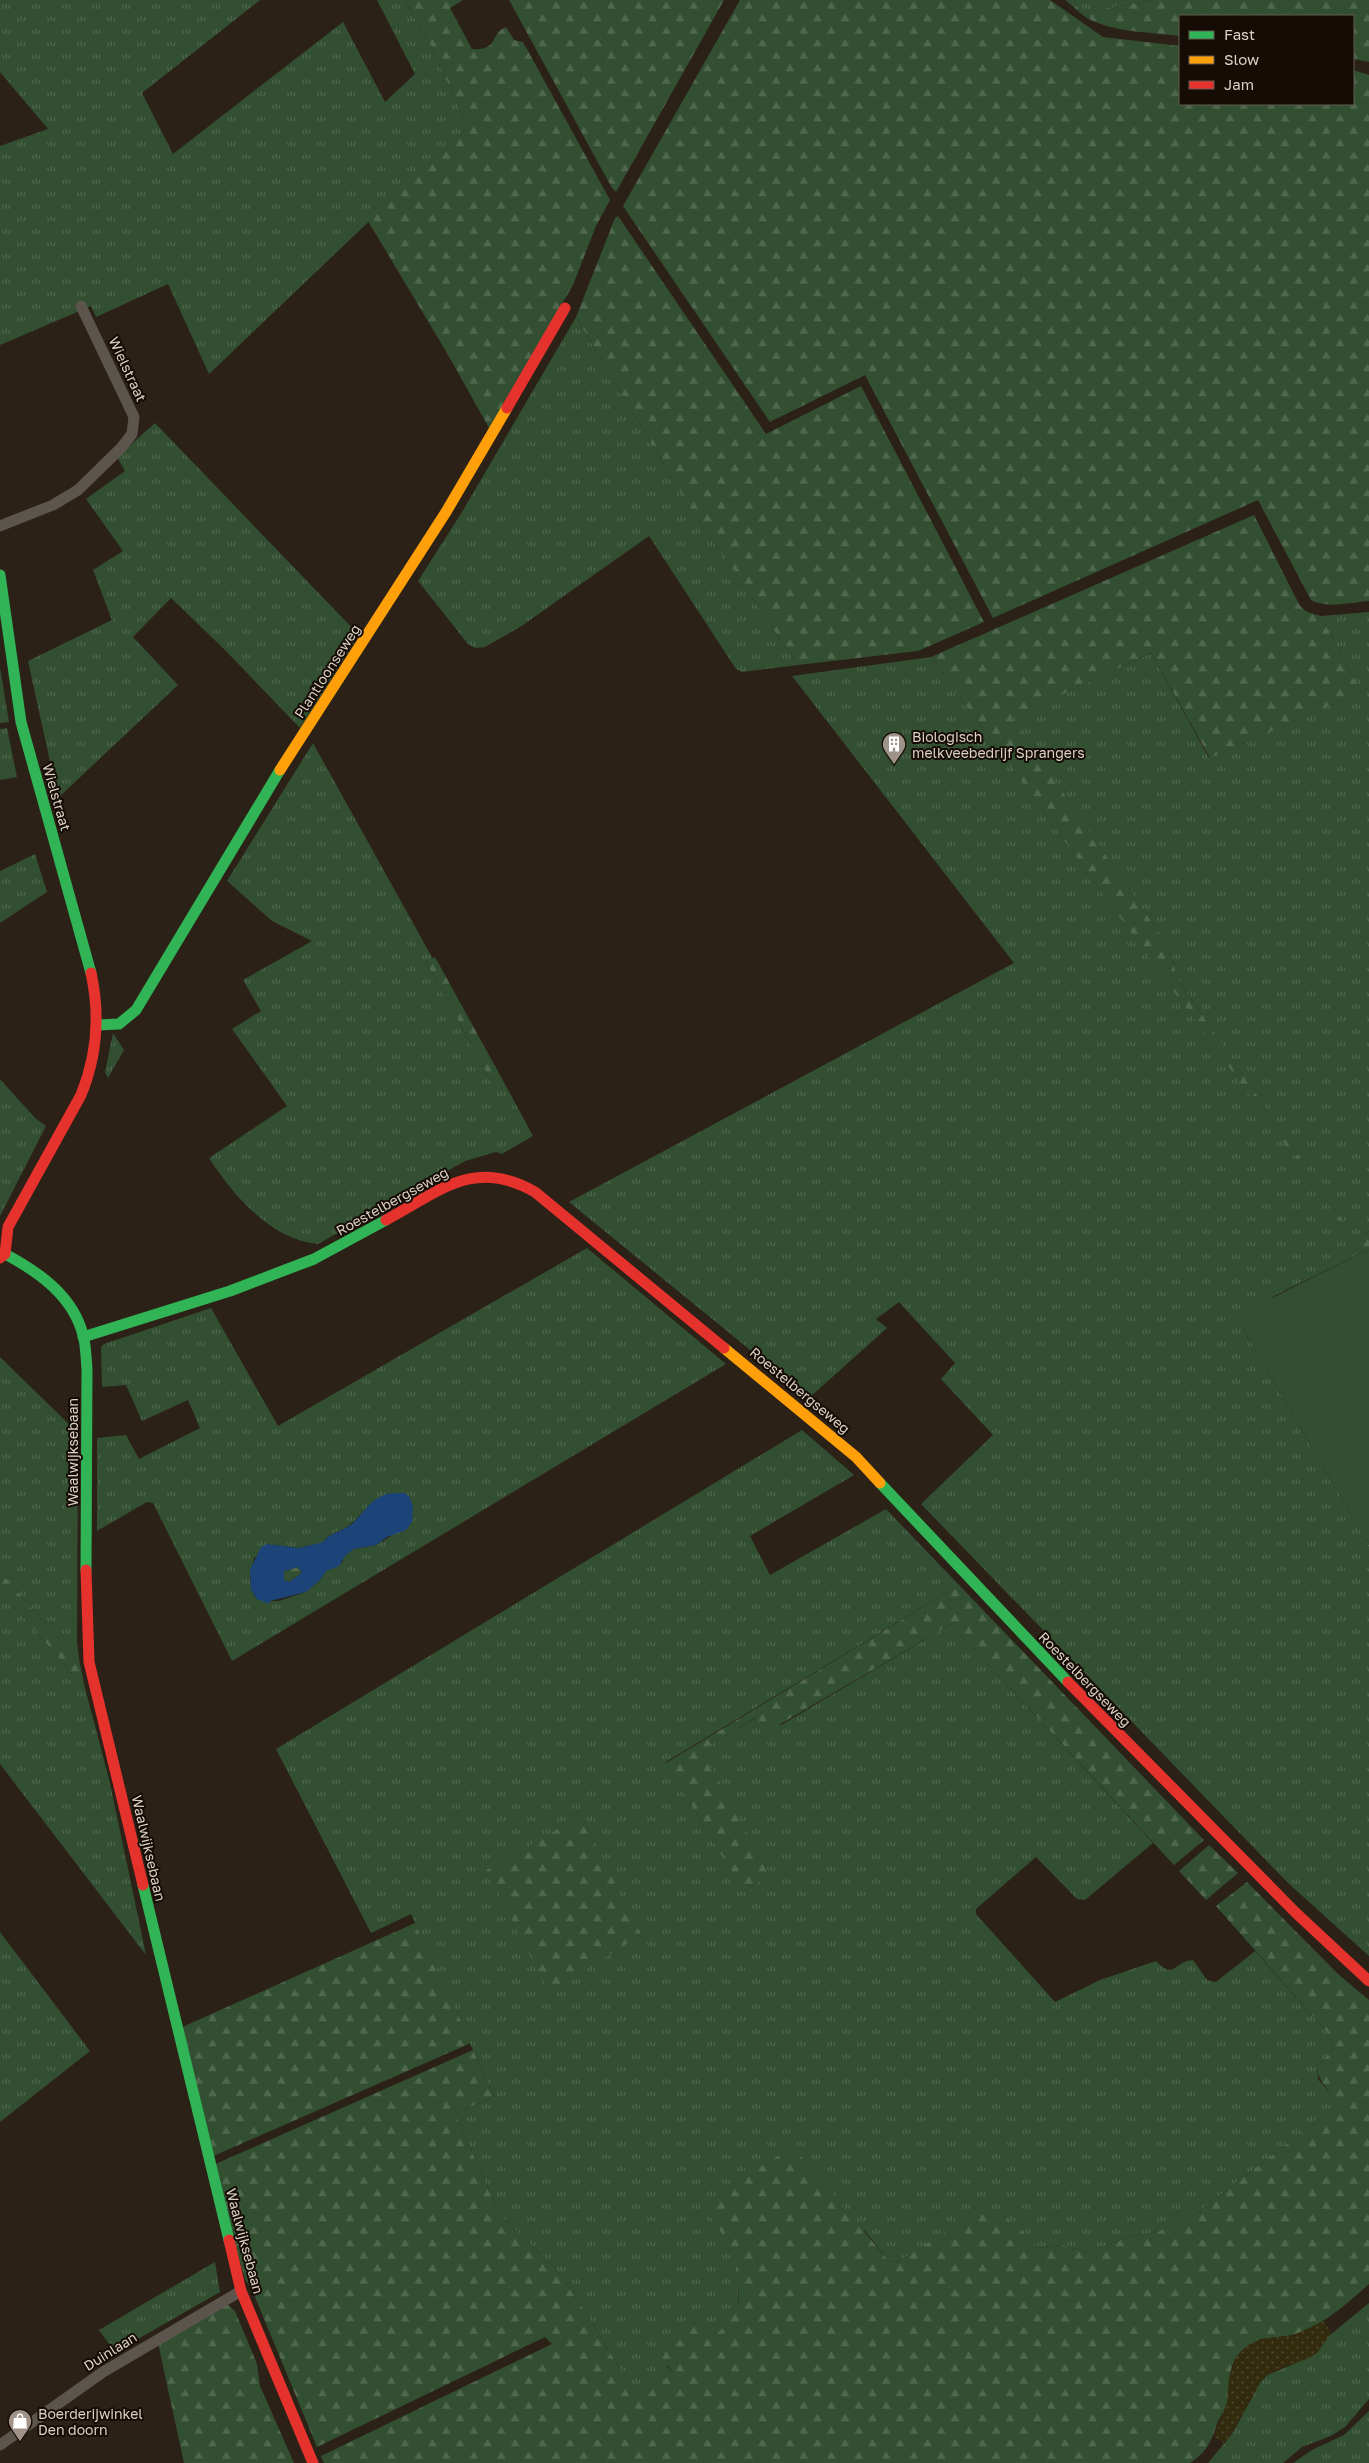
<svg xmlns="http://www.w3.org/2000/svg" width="1369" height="2463" viewBox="0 0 1369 2463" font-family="'Golos Text',sans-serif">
<defs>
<pattern id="grass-tufts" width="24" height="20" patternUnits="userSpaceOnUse" patternTransform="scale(1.25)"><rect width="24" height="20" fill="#324f31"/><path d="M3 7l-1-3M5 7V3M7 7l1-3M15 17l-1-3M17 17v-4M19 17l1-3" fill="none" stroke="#4f674d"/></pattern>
<pattern id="forest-firs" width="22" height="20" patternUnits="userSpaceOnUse" patternTransform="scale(1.25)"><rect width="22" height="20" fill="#324f31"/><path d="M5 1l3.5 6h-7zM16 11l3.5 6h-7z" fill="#4f674d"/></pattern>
<pattern id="sand-dots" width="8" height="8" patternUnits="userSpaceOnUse" patternTransform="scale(1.25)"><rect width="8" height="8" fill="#332b0d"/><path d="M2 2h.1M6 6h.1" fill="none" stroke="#50492f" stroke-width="1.8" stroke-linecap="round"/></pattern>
</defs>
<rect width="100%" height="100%" fill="#2b2117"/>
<g fill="url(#grass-tufts)" fill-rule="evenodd">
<polygon points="0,0 260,0 142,93 173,154 343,22 385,102 415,74 377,0 405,0 430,44 468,127 209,374 168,284 96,317 91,306 0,345 0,146 48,129 0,72"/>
<polygon points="1074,0 1152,0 1080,13"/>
<polygon points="576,317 685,500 798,665 742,672 736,669 649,536 520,627 485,647 475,648 468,644 418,581 462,512"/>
<polygon points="155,423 359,635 300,728 224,649 171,598 133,637 178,685 58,798 28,661 112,620 93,570 123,551 86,499 125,471 117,457"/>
<polygon points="1369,612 1369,1231 1354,1239 1363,1252 1276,1295 1238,1320 1369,1545 1369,1956 1288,1883 921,1504 993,1435 941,1379 955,1363 899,1302 876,1319 887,1328 809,1398 569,1202 1014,963 792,676 931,657 1350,1233 1177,978 1170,949 1011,718 1151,653 1209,758 1361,692 1321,616"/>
<polygon points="0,667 9,722 0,723"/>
<polygon points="7,728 17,777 0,780 0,729"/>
<path d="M313,743L433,959L426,962L491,1081L500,1075L533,1136L502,1154L496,1152L465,1161L318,1244C271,1240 233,1195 209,1158L287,1106L232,1029L261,1011L243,980L312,941L272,921L227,881Z"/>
<polygon points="35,854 47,892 0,923 0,871"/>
<polygon points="113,1033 124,1050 108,1078 105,1072"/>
<polygon points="0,1079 36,1119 46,1126 0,1216"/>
<path d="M587,1248L726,1364L232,1661L153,1503L147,1502L97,1531V1438L126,1435L139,1459L200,1428L188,1400L142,1421L126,1385L102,1387L101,1347L104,1344L211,1308L278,1426ZM404,1493L391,1536L376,1545L354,1549L345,1555L342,1563L326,1571L320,1580L306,1592L279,1601H270L254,1596L250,1580L254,1558L275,1545L299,1548L323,1542C331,1531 343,1532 352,1523C372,1504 373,1494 404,1493Z"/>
<polygon points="0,1357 78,1433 77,1643 80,1664 0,1571"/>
<path d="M802,1430L854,1475L750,1536L770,1575L886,1509L959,1585L666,1762L743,1891L770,1875L701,1750L757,1717L781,1725L951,1624L1153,1843L1085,1900L1077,1899L1036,1857L976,1909V1914L1055,2002L1100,1980L1156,1961C1174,1981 1176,1960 1193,1960L1207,1980L1216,1982L1255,1951L1331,2037L1334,2048L1317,2066L1318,2079L1332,2096L1334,2102L1332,2108L1323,2116L1194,2215L1157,2232L1129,2237L1088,2252L1063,2245L1037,2248L1003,2215L896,2262L889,2261L865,2231L739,2258C732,2292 752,2309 716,2334L704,2324L667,2366L673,2373L671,2376L638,2398L583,2308L555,2268L500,2215L455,2114L494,2096L411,1914L371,1933L276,1749ZM581,1816L640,1935L549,1991Z"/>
<polygon points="0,1590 85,1688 110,1783 146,1955 0,1764"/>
<polygon points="0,1932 90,2051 0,2122"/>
<polygon points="215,2262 220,2292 115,2352 99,2330"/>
<polygon points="1369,2303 1369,2399 1345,2427 1331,2436 1302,2447 1283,2463 1208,2463 1232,2434 1260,2383 1267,2375 1296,2363"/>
<polygon points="1369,2411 1369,2463 1293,2463 1312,2450 1344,2435"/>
</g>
<g fill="url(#forest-firs)">
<path d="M405,0H463L450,8L472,49C499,51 490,33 506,27L514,40L523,42L610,200L596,226L573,285L489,428L447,353L368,221L468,127L430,44Z"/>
<polygon points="509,0 724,0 616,192 612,188"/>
<path d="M740,0H1050L1103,37L1180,46V104H1353V70L1369,75V601C1353,602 1326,609 1311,600L1258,500L993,618L865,375L770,422L623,206Z"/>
<path d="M1065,0H1074L1080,13L1152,0H1369V62L1353,59V16H1180V36C1151,32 1116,33 1089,19C1080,14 1073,6 1065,0Z"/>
<polygon points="618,216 766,434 861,386 984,622 918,651 798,665 685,500 576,317 615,218"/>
<polygon points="1254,515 1300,606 1307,612 1321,616 1361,692 1210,758 1151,653 1012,718 1170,949 1177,978 1354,1238 1369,1231 1369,1249 1363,1252 931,657"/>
<polygon points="435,957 500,1075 491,1081 426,962"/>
<polygon points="298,1567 302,1573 289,1582 284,1580 284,1571"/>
<polygon points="0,1571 80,1664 85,1688 0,1590"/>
<polygon points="959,1585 1204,1840 1174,1865 951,1624 772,1729 764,1729 756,1717 702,1750 770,1875 743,1891 666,1763"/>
<polygon points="581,1816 641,1935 549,1992 486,1870"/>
<polygon points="1209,1845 1238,1873 1206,1900 1179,1871"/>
<path d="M1247,1882L1338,1974L1369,2000V2284C1349,2302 1329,2320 1304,2331C1280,2342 1258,2331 1238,2355C1226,2370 1232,2387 1227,2403C1225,2410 1220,2417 1217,2424C1211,2442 1207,2452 1190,2463H324L321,2456L552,2344L545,2337L317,2447L253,2292L245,2279L211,2166L473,2050L494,2096L455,2114L500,2215L555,2268L583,2308L638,2398L673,2373L659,2352L661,2349L698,2323L704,2324L716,2334C721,2330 724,2327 727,2322C753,2292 727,2284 739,2258L706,2211L751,2172L793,2147L889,2261L897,2262L989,2205L1018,2227L1037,2248L1063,2245L1088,2252L1129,2237L1157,2232L1194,2215L1323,2116C1347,2094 1317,2090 1317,2066L1334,2048L1331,2037L1216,1906Z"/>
<polygon points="415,1923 471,2043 209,2158 178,2029"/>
<polygon points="227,2304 235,2311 257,2364 260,2386 294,2463 184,2463 158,2343"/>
</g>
<polygon fill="url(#sand-dots)" points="1324,2321 1331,2333 1317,2353 1309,2358 1275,2370 1267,2375 1260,2383 1225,2444 1214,2436 1227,2403 1229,2377 1237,2356 1247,2346 1260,2339 1294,2335"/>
<polygon fill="#324f31" points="1369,1249 1369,1545 1238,1320 1258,1305"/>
<path fill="#1d4479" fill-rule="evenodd" d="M393,1493H404L409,1496L413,1506L412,1522L406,1530L387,1537L376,1545L354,1549L345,1556L339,1566L326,1571L320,1580L306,1592L270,1601L269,1604L257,1599L251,1590L250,1570L261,1547L267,1544L299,1548L323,1542C332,1531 343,1532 353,1523C366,1510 373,1495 393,1493ZM298,1567L302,1573L289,1582L284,1580V1571Z"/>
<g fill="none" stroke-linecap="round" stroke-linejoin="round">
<g stroke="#5c554d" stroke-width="11">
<polyline points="0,526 53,505 78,490 121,448 132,434 134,417 81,306"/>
<polyline points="0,2445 103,2372 241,2291"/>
</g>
<g stroke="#30b455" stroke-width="11">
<polyline points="0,575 21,722 91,973"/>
<polyline points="97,1025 119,1024 136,1010 280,770"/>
<path d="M5,1254C39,1272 73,1296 83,1335C86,1345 86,1358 87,1369L86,1570"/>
<polyline points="83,1337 230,1291 314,1259 386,1220"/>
<polyline points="880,1483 1068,1682"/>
<polyline points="143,1885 229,2240"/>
</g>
<g stroke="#ff9f0a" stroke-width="11">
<polyline points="280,770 446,512 507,408"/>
<polyline points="724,1348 856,1457 880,1483"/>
</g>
<g stroke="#e5322d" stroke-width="11">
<polyline points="507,408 565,308"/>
<path d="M386,1220C440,1191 474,1157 535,1192L724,1348"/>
<path d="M0,1258L5,1254L8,1227L81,1095C97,1056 100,1014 91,973"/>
<polyline points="86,1570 89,1662 143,1885"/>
<polyline points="1068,1682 1296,1913 1369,1981"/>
<polyline points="229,2240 241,2291 313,2463"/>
</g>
</g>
<defs>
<g id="building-pin" transform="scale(1.25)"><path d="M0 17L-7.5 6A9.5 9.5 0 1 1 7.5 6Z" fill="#9f9389" stroke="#140c05"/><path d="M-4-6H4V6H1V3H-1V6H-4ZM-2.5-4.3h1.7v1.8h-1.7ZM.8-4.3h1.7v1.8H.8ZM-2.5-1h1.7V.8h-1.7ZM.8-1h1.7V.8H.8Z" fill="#fff"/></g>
<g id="shop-pin" transform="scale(1.25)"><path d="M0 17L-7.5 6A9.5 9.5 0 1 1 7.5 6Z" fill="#9f9389" stroke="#140c05"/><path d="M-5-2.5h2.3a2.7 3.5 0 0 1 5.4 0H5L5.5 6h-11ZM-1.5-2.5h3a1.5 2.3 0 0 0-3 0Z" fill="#fff"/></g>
</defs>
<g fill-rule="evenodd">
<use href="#building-pin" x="894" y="744"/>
<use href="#shop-pin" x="20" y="2421"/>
</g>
<g text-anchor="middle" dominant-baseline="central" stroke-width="4" stroke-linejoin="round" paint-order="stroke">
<g font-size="14" fill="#ddd1c6" stroke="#140c05">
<text transform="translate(128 369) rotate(65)">Wielstraat</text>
<text transform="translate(327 671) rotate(-57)">Plantloonseweg</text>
<text transform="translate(57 797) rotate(74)">Wielstraat</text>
<text transform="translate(392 1201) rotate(-29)">Roestelbergseweg</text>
<text transform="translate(800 1390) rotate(40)">Roestelbergseweg</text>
<text transform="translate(72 1452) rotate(-90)">Waalwijksebaan</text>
<text transform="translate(1085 1679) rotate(46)">Roestelbergseweg</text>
<text transform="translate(149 1848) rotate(77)">Waalwijksebaan</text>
<text transform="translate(245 2241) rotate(75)">Waalwijksebaan</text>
<text transform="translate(110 2351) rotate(-32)">Duinlaan</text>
</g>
<g font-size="14" fill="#ddd1c6" stroke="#140c05" text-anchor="start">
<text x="912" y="736">Biologisch<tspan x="912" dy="16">melkveebedrijf Sprangers</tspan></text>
<text x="38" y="2413">Boerderijwinkel<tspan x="38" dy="16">Den doorn</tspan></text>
</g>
</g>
<rect x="1179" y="15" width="175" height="90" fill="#140c05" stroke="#645b52"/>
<rect x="1189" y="31" width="25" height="8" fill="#30b455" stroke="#645b52"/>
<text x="1224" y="40" font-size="15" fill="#ddd1c6">Fast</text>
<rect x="1189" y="56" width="25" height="8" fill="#ff9f0a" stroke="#645b52"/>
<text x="1224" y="65" font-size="15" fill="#ddd1c6">Slow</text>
<rect x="1189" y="81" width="25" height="8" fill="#e5322d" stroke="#645b52"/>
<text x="1224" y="90" font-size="15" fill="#ddd1c6">Jam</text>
</svg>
